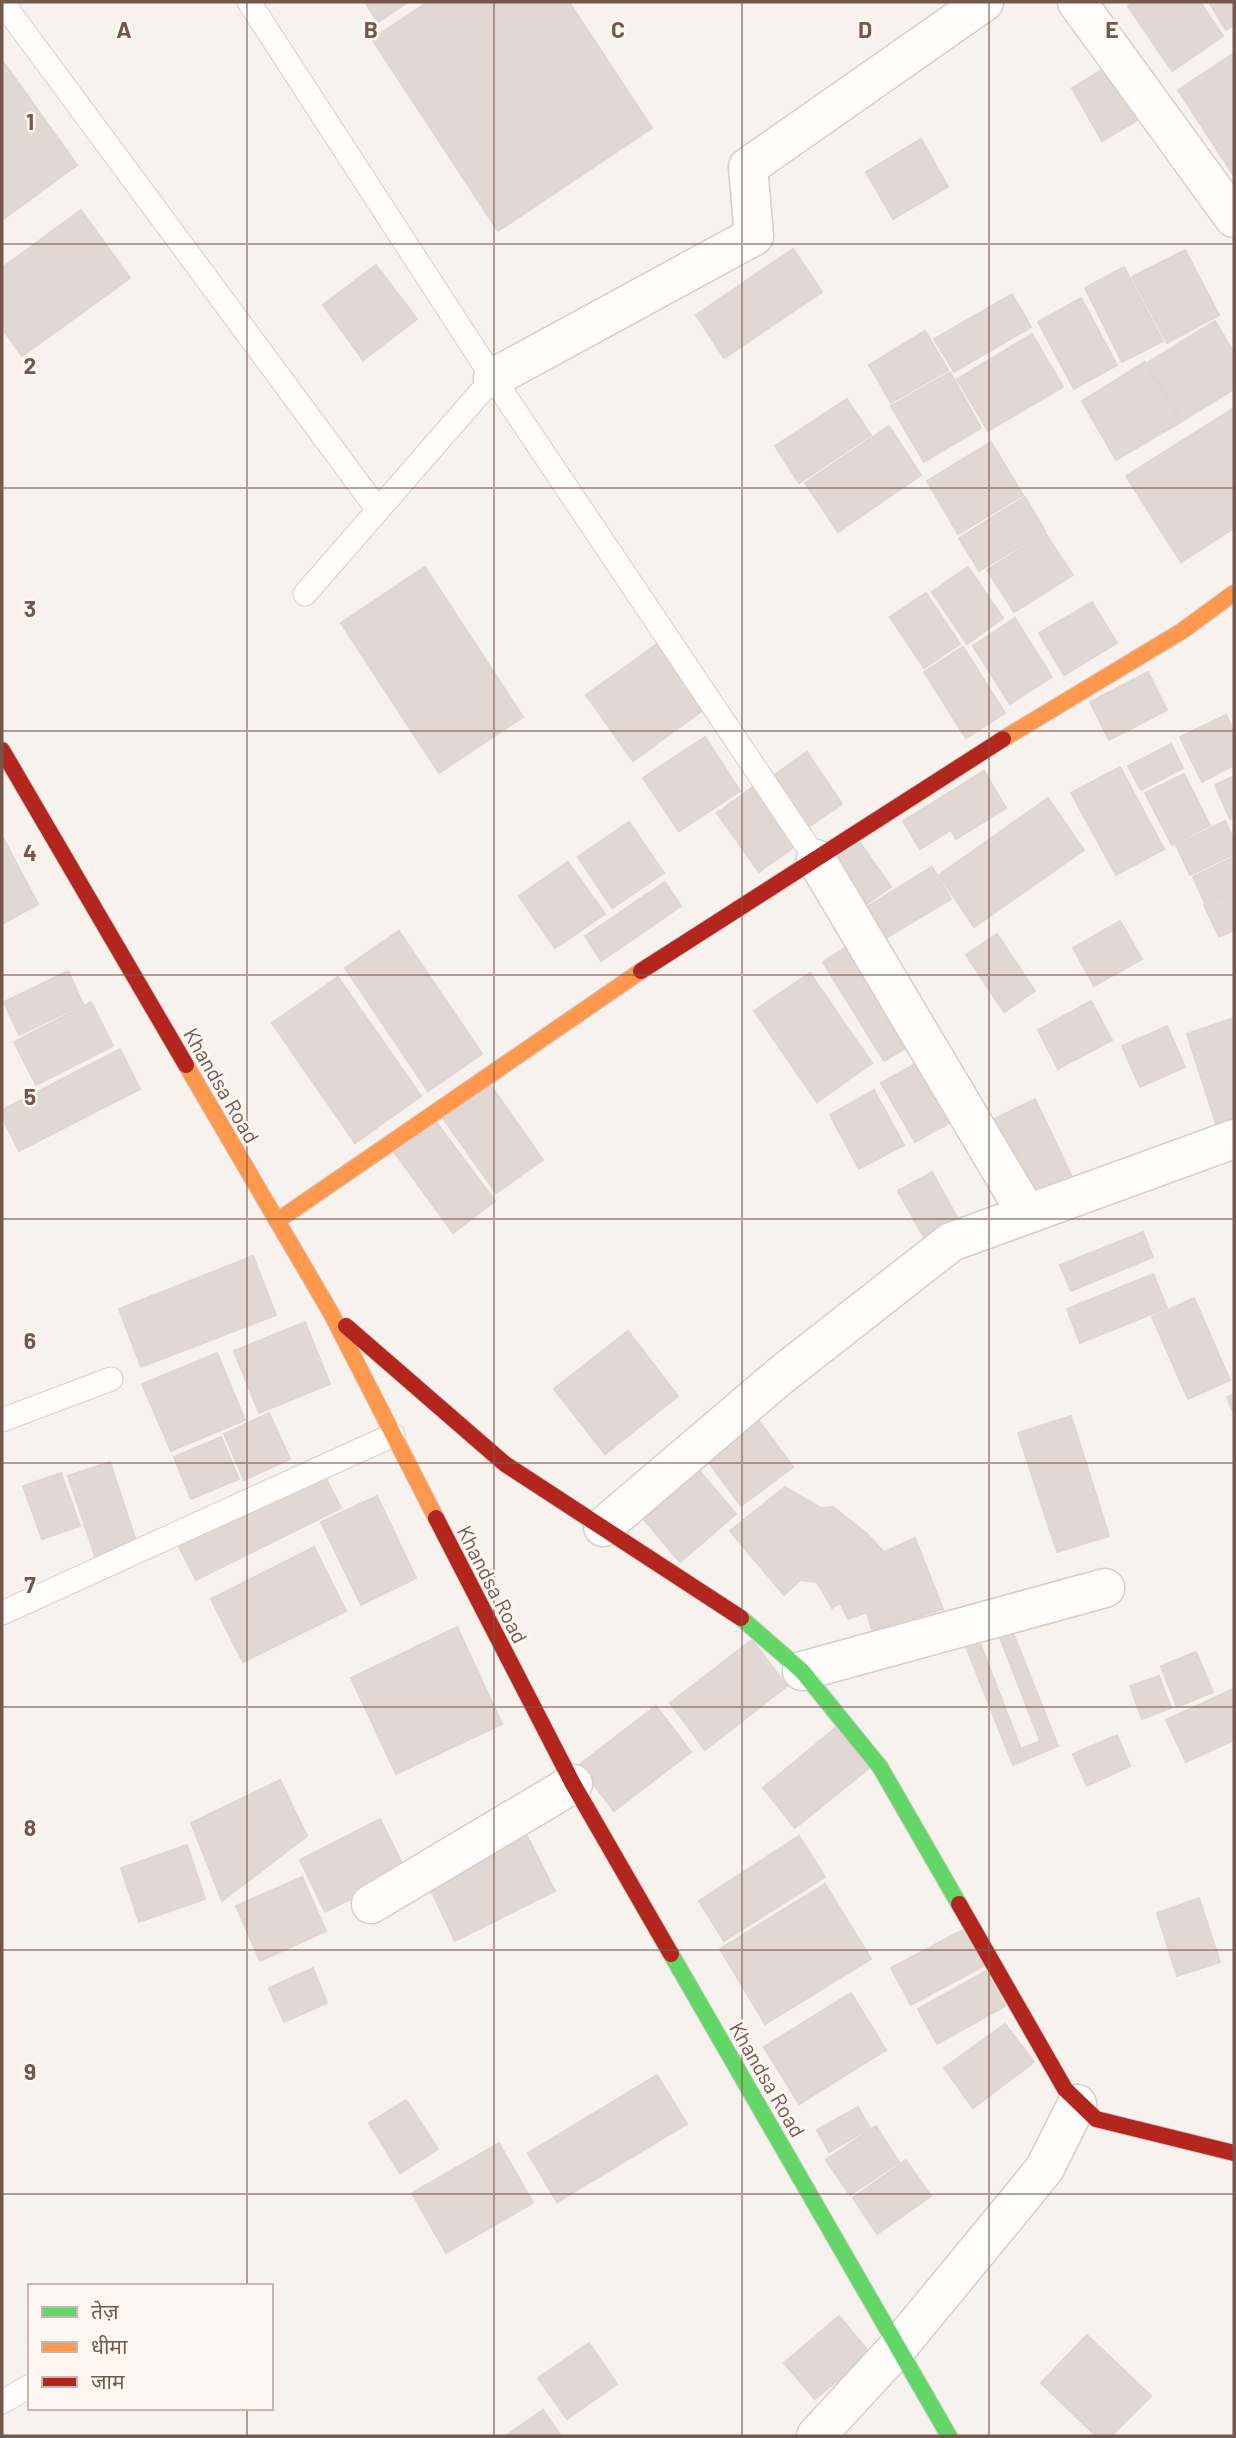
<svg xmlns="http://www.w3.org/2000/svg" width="1236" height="2438" viewBox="0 0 1236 2438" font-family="Barlow,'Noto Sans Devanagari',sans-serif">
<rect width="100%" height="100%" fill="#f7f2ee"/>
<g fill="#e1d8d3" stroke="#e0d5d1" stroke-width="2" fill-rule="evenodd">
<polygon points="365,2 408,2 378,22"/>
<polygon points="428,2 569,2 652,128 498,231 372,39"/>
<polygon points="1134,2 1200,2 1223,36 1172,71 1128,6"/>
<polygon points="1209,2 1234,2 1234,25 1226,30"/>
<polygon points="1234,53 1234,176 1178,90"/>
<polygon points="2,60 77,165 2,220"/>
<polygon points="1115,62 1146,115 1102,141 1072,88"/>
<polygon points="921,139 948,187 893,219 866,172"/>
<polygon points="81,210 130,278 22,356 2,328 2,268"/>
<polygon points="793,249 822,292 724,358 696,315"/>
<polygon points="1185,250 1219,315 1167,343 1132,277"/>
<polygon points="376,265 417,319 363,360 323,305"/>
<polygon points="1124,267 1163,341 1122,362 1085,288"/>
<polygon points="1012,294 1031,327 954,372 934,339"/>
<polygon points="1081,298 1117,365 1074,389 1038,322"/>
<polygon points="1215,321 1234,353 1234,389 1182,421 1147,363"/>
<polygon points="925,331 948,370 891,403 869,365"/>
<polygon points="1032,334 1063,387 988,431 957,379"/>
<polygon points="1145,362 1181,422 1116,460 1082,401"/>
<polygon points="950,372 981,428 924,462 891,406"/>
<polygon points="847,399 871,435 799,483 775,446"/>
<polygon points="1234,408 1234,528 1181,562 1126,476"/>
<polygon points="889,426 921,475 838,532 805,483"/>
<polygon points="991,442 1023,495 958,534 927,481"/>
<polygon points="1025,497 1045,531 979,571 959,538"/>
<polygon points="1045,533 1073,575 1014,612 987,570"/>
<polygon points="425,567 523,717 439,773 341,623"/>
<polygon points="968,567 1003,618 967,644 932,592"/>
<polygon points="926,593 960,644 924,668 890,617"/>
<polygon points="1092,602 1117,643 1064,675 1039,633"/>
<polygon points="1015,618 1052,677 1010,704 973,646"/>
<polygon points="660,642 707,707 633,761 586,695"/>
<polygon points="963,647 1005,713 966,738 924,672"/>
<polygon points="1148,672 1167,710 1109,740 1090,702"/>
<polygon points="1226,715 1234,732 1234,765 1202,782 1180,737"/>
<polygon points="705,737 740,791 679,831 643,778"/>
<polygon points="1171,744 1183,768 1141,790 1128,766"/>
<polygon points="807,752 842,804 808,827 773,776"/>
<polygon points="1120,767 1164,849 1116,875 1071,793"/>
<polygon points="984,771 1006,808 956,839 951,830 920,849 903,821"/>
<polygon points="1184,774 1210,825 1172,845 1145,793"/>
<polygon points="1234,776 1234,817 1230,819 1215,785"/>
<polygon points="753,787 795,846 759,872 717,813"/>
<polygon points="1048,798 1084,850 974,927 939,875"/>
<polygon points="1225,821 1234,840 1234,854 1190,875 1176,845"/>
<polygon points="629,822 664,873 612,908 578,857"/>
<polygon points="2,836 38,904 2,924"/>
<polygon points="856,837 891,887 859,909 825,858"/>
<polygon points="1234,857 1234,889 1205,903 1193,877"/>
<polygon points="568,862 605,914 555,948 519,896"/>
<polygon points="932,867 951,899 876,944 857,913"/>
<polygon points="665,882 681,906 601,961 585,936"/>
<polygon points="1234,891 1234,930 1219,937 1204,905"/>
<polygon points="1120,921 1142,959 1094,986 1073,948"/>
<polygon points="399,931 482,1054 428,1091 345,968"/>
<polygon points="997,934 1035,991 1004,1012 966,955"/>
<polygon points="854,942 917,1041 884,1061 823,962"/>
<polygon points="68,971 83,1004 19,1035 4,1002"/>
<polygon points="810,973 872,1063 817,1102 754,1011"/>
<polygon points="338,977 421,1096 355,1143 272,1023"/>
<polygon points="1091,1001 1112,1040 1058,1069 1038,1030"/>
<polygon points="91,1002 113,1046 36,1085 14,1042"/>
<polygon points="1234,1018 1234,1118 1216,1124 1187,1034"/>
<polygon points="1167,1026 1185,1067 1140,1087 1122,1046"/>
<polygon points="120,1049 140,1089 19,1151 2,1117 2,1110"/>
<polygon points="924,1059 958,1118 915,1142 881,1083"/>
<polygon points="487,1080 543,1160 496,1193 440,1114"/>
<polygon points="874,1090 904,1145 859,1169 830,1115"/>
<polygon points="1035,1099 1073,1179 1022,1204 984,1124"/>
<polygon points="434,1119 495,1201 453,1233 392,1149"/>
<polygon points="932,1172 962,1226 928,1245 898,1191"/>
<polygon points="1143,1232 1153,1257 1071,1291 1060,1265"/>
<polygon points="253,1256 276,1315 141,1367 119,1309"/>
<polygon points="1153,1274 1167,1308 1080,1343 1067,1309"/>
<polygon points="1194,1298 1230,1380 1188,1399 1152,1317"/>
<polygon points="305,1322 330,1384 259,1413 234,1351"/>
<polygon points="628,1331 678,1396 605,1454 554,1389"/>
<polygon points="217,1353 245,1420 171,1451 142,1384"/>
<polygon points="1234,1394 1234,1414 1227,1397"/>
<polygon points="269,1413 290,1459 244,1480 224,1434"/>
<polygon points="1071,1416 1109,1536 1057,1552 1018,1433"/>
<polygon points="757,1418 793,1467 741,1506 705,1457"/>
<polygon points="221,1437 239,1479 191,1499 174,1457"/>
<polygon points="691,1461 736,1514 680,1562 635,1509"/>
<polygon points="110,1462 136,1541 95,1556 68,1476"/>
<polygon points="61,1473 80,1526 42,1539 23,1486"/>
<polygon points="324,1475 341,1508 196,1580 179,1547"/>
<polygon points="785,1487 821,1508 833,1507 866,1533 884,1552 915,1538 943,1609 872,1630 867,1612 848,1619 840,1603 832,1608 817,1582 800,1580 784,1595 730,1531"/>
<polygon points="377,1496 416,1578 361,1605 321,1522"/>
<polygon points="314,1547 346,1611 243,1662 211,1599"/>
<path d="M1006,1615L1058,1746L1013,1765L961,1634ZM997,1630L1040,1741L1021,1749L978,1638Z"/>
<polygon points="457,1627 502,1724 396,1774 351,1678"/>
<polygon points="752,1640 787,1686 705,1750 670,1703"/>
<polygon points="1196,1652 1213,1692 1177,1707 1161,1666"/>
<polygon points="1159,1676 1171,1708 1142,1719 1130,1686"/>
<polygon points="1233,1689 1234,1740 1186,1762 1166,1720"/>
<polygon points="656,1706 691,1752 614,1811 579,1765"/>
<polygon points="839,1725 873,1765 795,1828 763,1788"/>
<polygon points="1117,1735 1130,1766 1087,1786 1073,1754"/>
<polygon points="280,1780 307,1836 222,1901 191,1823"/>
<polygon points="380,1819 406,1871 325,1912 300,1860"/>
<polygon points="526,1834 555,1891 455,1941 428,1884"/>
<polygon points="799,1836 825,1877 724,1941 699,1901"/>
<polygon points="187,1845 205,1899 139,1922 121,1868"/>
<polygon points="302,1877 326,1931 260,1961 236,1906"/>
<polygon points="825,1884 871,1959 765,2024 720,1949"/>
<polygon points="1199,1898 1220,1962 1177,1976 1157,1913"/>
<polygon points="970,1926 989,1963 911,2005 891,1968"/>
<polygon points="313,1968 327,2003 284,2022 269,1988"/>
<polygon points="986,1971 1005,2006 937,2044 918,2009"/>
<polygon points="851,1993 886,2050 799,2104 764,2047"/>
<polygon points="1005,2024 1034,2062 973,2108 944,2068"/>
<polygon points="657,2075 687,2124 557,2202 528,2153"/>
<polygon points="406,2100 438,2149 400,2173 369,2123"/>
<polygon points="858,2107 870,2128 829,2152 817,2130"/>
<polygon points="876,2126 899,2162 850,2195 826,2160"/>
<polygon points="499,2143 533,2203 446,2253 412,2193"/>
<polygon points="906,2160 931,2196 877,2234 853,2198"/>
<polygon points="839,2316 870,2353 815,2399 784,2363"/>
<polygon points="1087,2335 1151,2396 1111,2436 1096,2436 1041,2383"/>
<polygon points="589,2343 617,2384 567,2419 538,2378"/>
<polygon points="543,2410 561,2436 506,2436"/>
</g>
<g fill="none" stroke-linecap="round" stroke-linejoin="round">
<g stroke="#d6ceca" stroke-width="25">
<g id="lane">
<polyline points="2,2 378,510"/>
<polyline points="249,2 493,378 816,859"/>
<polyline points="305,594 493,378"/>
<polyline points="2,1420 111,1379"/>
<polyline points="2,1613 393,1435"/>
<polyline points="2,2402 30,2386"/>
</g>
</g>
<g stroke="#d6ceca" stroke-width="41">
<g id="street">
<polyline points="1077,2 1234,218"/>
<polyline points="493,378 754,236 748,167 984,2"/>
<polyline points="816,859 1027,1214"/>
<polyline points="603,1527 780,1376 951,1242 1234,1139"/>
<polyline points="802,1671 1105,1588"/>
<polyline points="371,1904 573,1784"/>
<polyline points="816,2436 899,2346 1020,2199 1045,2168 1077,2104"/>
</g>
</g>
<g stroke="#d7ceca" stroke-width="18">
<g id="fast">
<polyline points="741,1618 802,1671 880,1767 959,1904"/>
<polyline points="671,1954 949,2436"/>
</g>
</g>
<g stroke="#d7ceca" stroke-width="18">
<g id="slow">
<polyline points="1003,739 1182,631 1234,593"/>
<polyline points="186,1065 331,1313 436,1518"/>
<polyline points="277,1221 641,971"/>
</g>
</g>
<g stroke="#d7ceca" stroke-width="18">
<g id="jam">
<polyline points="2,750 186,1065"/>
<polyline points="641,971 1003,739"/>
<polyline points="346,1326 505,1464 741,1618"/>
<polyline points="436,1518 573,1784 671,1954"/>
<polyline points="959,1904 1065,2089 1096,2119 1234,2153"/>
</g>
</g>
<use href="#lane" stroke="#fefdfc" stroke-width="23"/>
<use href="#street" stroke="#fefdfc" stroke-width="38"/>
<use href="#fast" stroke="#63d668" stroke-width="16"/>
<use href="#slow" stroke="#ff974d" stroke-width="16"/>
<use href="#jam" stroke="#b3261e" stroke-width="16"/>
</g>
<path fill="none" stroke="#74574f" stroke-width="2" stroke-opacity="0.55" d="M247,2V2286M494,2V2436M742,2V2436M989,2V2436M2,244H1234M2,488H1234M2,731H1234M2,975H1234M2,1219H1234M2,1463H1234M2,1707H1234M2,1950H1234M2,2194H1234M247,2408V2436"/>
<g text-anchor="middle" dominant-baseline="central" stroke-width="5" stroke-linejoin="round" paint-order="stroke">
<g font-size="21" fill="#74574f" stroke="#fef7f1">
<text transform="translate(222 1085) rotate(60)">Khandsa Road</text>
<text transform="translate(493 1584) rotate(63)">Khandsa Road</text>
<text transform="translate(768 2079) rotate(60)">Khandsa Road</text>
</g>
</g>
<g font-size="23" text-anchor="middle" font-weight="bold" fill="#74574f" stroke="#fef7f1" stroke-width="5" stroke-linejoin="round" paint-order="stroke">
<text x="124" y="38">A</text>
<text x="371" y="38">B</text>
<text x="618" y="38">C</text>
<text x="865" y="38">D</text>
<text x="1112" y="38">E</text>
<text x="30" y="130">1</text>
<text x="30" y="374">2</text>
<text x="30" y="617">3</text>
<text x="30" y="861">4</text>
<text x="30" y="1105">5</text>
<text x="30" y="1349">6</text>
<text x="30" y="1593">7</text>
<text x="30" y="1836">8</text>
<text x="30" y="2080">9</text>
</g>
<rect width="1236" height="2438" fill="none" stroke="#74574f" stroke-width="7"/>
<rect x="28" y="2284" width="245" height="126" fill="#fef7f1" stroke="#c7b7b0" stroke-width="2"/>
<rect x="42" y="2307" width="35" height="10" fill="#63d668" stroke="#c7b7b0" stroke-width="2"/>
<text x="91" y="2319" font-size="21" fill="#74574f">तेज़</text>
<rect x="42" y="2342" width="35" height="10" fill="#ff974d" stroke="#c7b7b0" stroke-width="2"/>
<text x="91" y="2354" font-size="21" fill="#74574f">धीमा</text>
<rect x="42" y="2377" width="35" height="10" fill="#b3261e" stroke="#c7b7b0" stroke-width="2"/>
<text x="91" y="2389" font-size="21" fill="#74574f">जाम</text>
</svg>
